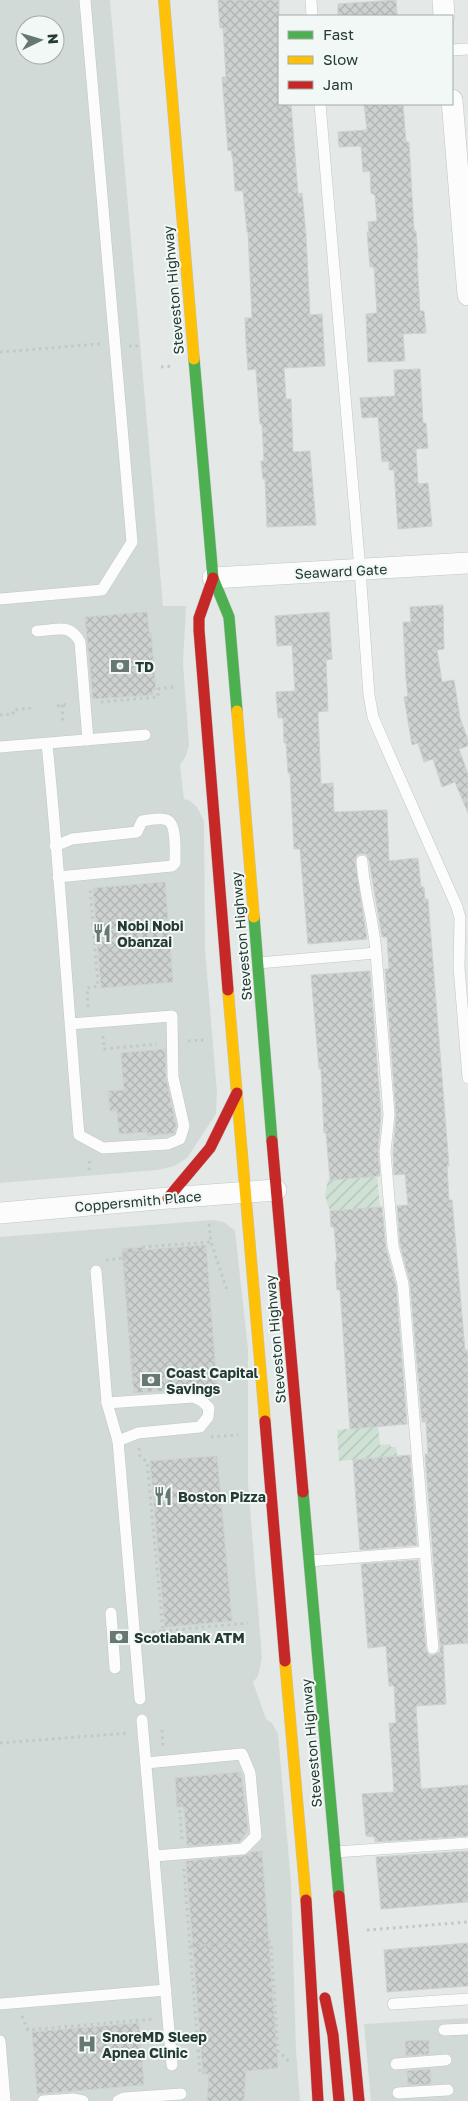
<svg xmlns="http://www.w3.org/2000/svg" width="468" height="2101" viewBox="0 0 468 2101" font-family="'Golos Text',sans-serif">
<defs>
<pattern id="garden-furrows" width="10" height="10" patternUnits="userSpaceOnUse" patternTransform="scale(1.25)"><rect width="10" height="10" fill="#cfe1d4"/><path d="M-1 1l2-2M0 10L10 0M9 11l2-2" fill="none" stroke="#b2c2b6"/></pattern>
<pattern id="building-cross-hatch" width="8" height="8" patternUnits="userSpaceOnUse" patternTransform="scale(1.25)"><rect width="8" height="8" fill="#cdd2d0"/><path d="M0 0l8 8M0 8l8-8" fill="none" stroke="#b0b5b3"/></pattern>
</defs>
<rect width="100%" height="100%" fill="#e4e9e7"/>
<g fill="#d2dad7" fill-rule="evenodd">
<path d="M0,0H110L163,606H186L183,663L189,745L186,756L180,765L184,799L190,801L197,807L204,821L205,949L217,1092L216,1114L187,1158L174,1166L158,1170L0,1183ZM25,25H55V55H25Z"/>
<polygon points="213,1220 224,1222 235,1231 248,1349 248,1482 262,1658 258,1676 253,1682 266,1719 272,1723 278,1734 291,1882 296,2050 300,2101 0,2101 0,1237"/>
<polygon points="468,2018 468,2101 371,2101 364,2024"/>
</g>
<g fill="url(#garden-furrows)">
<polygon points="377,1176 380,1208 330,1211 325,1196 328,1180"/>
<polygon points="378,1426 380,1445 390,1444 391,1447 396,1447 397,1456 339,1461 337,1430"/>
</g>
<g fill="url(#building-cross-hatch)" stroke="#cdd2d0">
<polygon points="218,0 279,0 279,104 291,104 298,194 302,193 306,235 310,315 322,314 325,366 284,368 286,399 291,399 293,452 310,451 316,525 267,527 265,479 263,479 261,461 264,461 262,424 260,424 256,369 248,370 246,342 245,318 252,318 248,232 247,232 243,191 235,191 233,161 231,150 228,151 222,77 226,77 223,28 220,28"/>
<polygon points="396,0 397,16 338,16 338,4"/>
<polygon points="364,104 403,104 406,142 409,142 414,231 416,231 418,259 417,259 420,311 424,311 426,333 403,334 405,361 368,362 366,314 377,313 374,267 370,267 367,232 369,232 368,222 377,221 375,195 371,193 370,171 363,172 361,146 339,147 338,132 367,130"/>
<polygon points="420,369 423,423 426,423 428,448 416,449 418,484 428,483 432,526 398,529 394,470 389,470 389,461 382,462 378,417 362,418 360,398 395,396 394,370"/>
<polygon points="443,605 444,649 437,650 442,682 454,680 460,718 468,740 468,746 459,749 468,774 468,813 455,782 442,787 433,759 424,762 418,743 412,745 404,697 408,696 406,680 403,622 411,622 410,607"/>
<polygon points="147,612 149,632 151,632 156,690 152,690 153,695 93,699 85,617"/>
<polygon points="329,612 332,659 326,660 328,711 318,712 321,784 333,783 334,812 387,810 389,861 418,858 421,887 424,887 425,899 428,899 449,1166 447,1166 449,1200 452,1200 465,1350 467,1350 468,1358 468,1643 443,1645 446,1704 416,1706 421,1789 468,1785 468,1836 375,1842 375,1837 366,1836 362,1794 394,1792 389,1723 396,1723 394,1686 389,1686 386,1646 368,1648 361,1564 418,1560 426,1649 429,1655 434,1655 440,1652 440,1647 425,1454 428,1454 426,1422 422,1422 410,1283 400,1245 397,1206 408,1205 405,1174 394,1175 393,1152 396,1115 385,969 389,969 387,937 382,937 369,860 366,854 362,854 357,855 355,862 367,939 308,944 300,849 294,849 290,773 288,773 286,743 284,743 283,718 278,718 276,692 295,691 292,645 277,646 275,616"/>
<polygon points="165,882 173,982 101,988 93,888"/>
<polygon points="370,971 381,1115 378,1151 380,1176 330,1180 326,1133 324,1133 321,1069 319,1069 311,975"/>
<polygon points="165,1049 166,1078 176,1126 174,1133 147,1136 147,1132 119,1134 117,1111 110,1111 108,1091 124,1090 121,1053"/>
<polygon points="382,1207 386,1248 396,1285 407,1424 350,1429 340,1290 337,1290 335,1262 337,1262 334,1227 331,1227 330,1211"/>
<polygon points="206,1245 217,1387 134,1393 122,1249 144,1247 144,1250"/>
<polygon points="410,1455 417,1545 360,1550 353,1460"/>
<polygon points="217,1456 232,1621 165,1627 150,1461"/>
<polygon points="241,1772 248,1830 239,1842 187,1846 184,1807 177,1807 175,1778"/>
<polygon points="262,1851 278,2068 246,2071 244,2101 207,2101 209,2074 203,2074 186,1861 244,1856 250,1852"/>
<polygon points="468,1851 468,1902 381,1909 376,1857"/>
<polygon points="468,1943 468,1986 387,1992 384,1950"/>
<polygon points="139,2023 144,2085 37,2094 32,2032"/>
<polygon points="429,2040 429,2054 406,2056 405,2041"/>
<polygon points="430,2069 431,2084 408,2085 407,2071"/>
</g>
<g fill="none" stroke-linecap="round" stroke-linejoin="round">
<g stroke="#c1c6c4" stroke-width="12">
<g id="lane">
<polyline points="311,0 312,16"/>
<polyline points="452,50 468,49"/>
<polyline points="320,104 360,570 369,695 373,717 382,738 457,907 460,918 459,967 468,1078"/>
<polyline points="0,599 102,590 132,542 85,0"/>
<path d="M37,631C57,630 70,623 80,642L88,740"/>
<path d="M47,744C60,874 68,1005 79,1135L103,1148L168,1144L180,1139L184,1126L173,1077L172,1016L70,1024"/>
<polyline points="0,747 145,735"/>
<path d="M55,846L72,839L137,832L142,821C149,820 161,817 167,820C177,824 175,853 175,863L172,866L58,877"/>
<path d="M362,861C364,892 374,922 376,953"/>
<polyline points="258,963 376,953 389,1115 385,1152 393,1246 403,1284 433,1648"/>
<polyline points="96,1271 107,1403 118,1441 140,1699"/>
<polyline points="107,1403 194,1397 202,1401 209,1408 208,1417 200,1427 138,1433 118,1441"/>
<polyline points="309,1561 425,1552"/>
<polyline points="111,1613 115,1668"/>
<polyline points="142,1720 172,2065"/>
<polyline points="146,1763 242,1754 250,1773 256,1836 243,1849 154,1856"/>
<polyline points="335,1852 468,1843"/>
<polyline points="0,2004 166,1990"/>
<polyline points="393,2004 468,1999"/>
<polyline points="444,2030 468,2029"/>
<polyline points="0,2041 5,2101"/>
<polyline points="396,2064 446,2060"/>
<polyline points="398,2093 448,2090"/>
<polyline points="43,2101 73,2099 83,2101"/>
<polyline points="118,2101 124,2098 181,2094"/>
</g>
</g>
<g stroke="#c1c6c4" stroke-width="22">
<g id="street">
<polyline points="443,0 444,16"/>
<polyline points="452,100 468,295"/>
<polyline points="213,578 468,563"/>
<polyline points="0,1213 168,1198 276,1190"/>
</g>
</g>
<g stroke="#c0c6c4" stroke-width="12">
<g id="fast">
<polyline points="194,359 213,578 229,617 237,711"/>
<polyline points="254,917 272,1141"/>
<polyline points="303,1492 339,1896"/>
</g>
</g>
<g stroke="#c0c6c4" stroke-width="12">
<g id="slow">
<polyline points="164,0 194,359"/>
<polyline points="237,711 254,917"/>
<polyline points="228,990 265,1421"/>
<polyline points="285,1661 306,1900"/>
</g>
</g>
<g stroke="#c0c6c4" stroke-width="12">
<g id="jam">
<polyline points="213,578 199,618 199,630 228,990"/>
<polyline points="272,1141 303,1492"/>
<polyline points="168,1198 210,1148 237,1093"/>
<polyline points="265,1421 285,1661"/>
<polyline points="339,1896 359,2101"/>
<polyline points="306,1900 318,2101"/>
<polyline points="325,1998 333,2035 339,2101"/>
</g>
</g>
<g stroke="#c1c9c5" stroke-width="3" stroke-dasharray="2.5 4" stroke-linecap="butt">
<polyline points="129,346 140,346"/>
<polyline points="0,352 100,344"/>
<polyline points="161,367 173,366"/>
<polyline points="101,702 158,697 158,689 174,687"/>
<polyline points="62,705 63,724"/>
<polyline points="57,706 69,704"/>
<polyline points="0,715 13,714 13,710 32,708"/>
<polyline points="88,1007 87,988 98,986 90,888"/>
<polyline points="103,1036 104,1049 157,1044"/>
<polyline points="188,1041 205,1040"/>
<polyline points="89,1170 90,1158"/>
<polyline points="209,1224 211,1242 228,1293"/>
<polyline points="124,1258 134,1387"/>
<polyline points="106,1260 124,1258 123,1253 139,1252 142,1247 211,1242"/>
<polyline points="211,1437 238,1435"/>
<polyline points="139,1448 140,1456 147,1462 163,1631 153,1632 154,1644"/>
<polyline points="163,1631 248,1623"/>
<polyline points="162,1730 163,1747"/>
<polyline points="0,1743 128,1733"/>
<polyline points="177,1778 182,1839"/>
<polyline points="184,1869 190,1946 266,1940 271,1943 278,2051 290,2062"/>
<polyline points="367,1930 468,1922"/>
<polyline points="190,1946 200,2072"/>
<polyline points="22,2016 28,2030 153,2019"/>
</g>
<use href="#lane" stroke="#fbfcfb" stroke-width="11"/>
<use href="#street" stroke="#fbfcfb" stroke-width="21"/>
<use href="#fast" stroke="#4caf50" stroke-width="11"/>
<use href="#slow" stroke="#ffc107" stroke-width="11"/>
<use href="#jam" stroke="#c62828" stroke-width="11"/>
</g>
<defs>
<g id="bank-bare" transform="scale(1.5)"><path d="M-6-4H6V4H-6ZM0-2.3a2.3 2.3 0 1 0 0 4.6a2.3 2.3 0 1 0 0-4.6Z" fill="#677772" stroke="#f2f8f5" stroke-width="2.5" paint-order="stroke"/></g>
<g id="restaurant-bare" transform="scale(1.5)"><path d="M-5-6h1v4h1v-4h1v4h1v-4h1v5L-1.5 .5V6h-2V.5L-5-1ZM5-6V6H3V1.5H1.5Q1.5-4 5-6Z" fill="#677772" stroke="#f2f8f5" stroke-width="2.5" paint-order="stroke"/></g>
<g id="hospital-bare" transform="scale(1.5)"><path d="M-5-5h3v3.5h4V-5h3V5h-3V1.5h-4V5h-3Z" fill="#677772" stroke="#f2f8f5" stroke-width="2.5" paint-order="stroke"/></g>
</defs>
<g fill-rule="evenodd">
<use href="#bank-bare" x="120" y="666"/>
<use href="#restaurant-bare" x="102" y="933"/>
<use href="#bank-bare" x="151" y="1380"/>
<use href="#restaurant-bare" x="163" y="1496"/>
<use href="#bank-bare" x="119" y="1637"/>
<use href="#hospital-bare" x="87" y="2044"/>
</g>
<g text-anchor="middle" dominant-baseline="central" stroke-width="4" stroke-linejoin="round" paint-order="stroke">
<g font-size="14" fill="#243a33" stroke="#f2f8f5">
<text transform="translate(173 290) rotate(-95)">Steveston Highway</text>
<text transform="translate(341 571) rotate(-3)">Seaward Gate</text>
<text transform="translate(241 936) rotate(-95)">Steveston Highway</text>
<text transform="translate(138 1201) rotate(-5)">Coppersmith Place</text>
<text transform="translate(275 1339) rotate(-95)">Steveston Highway</text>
<text transform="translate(311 1743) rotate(-95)">Steveston Highway</text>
</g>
<g font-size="14" font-weight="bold" fill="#243a33" stroke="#f2f8f5" text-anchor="start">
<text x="135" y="666">TD</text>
<text x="117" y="925">Nobi Nobi<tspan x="117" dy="16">Obanzai</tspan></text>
<text x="166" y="1372">Coast Capital<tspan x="166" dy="16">Savings</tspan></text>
<text x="178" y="1496">Boston Pizza</text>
<text x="134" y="1637">Scotiabank ATM</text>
<text x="102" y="2036">SnoreMD Sleep<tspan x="102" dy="16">Apnea Clinic</tspan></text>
</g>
</g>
<rect x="278" y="15" width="175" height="90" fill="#f2f8f5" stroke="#a0aca7"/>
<rect x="288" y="31" width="25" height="8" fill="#4caf50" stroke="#a0aca7"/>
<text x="323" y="40" font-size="15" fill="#243a33">Fast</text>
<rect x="288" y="56" width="25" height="8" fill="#ffc107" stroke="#a0aca7"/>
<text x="323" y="65" font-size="15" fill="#243a33">Slow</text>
<rect x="288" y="81" width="25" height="8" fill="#c62828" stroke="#a0aca7"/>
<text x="323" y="90" font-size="15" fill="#243a33">Jam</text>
<g transform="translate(40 40) rotate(85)"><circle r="24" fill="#f2f8f5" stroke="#a0aca7"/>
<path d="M0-4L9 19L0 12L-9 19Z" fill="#677772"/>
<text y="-8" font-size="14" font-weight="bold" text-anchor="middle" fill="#243a33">N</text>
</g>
</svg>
